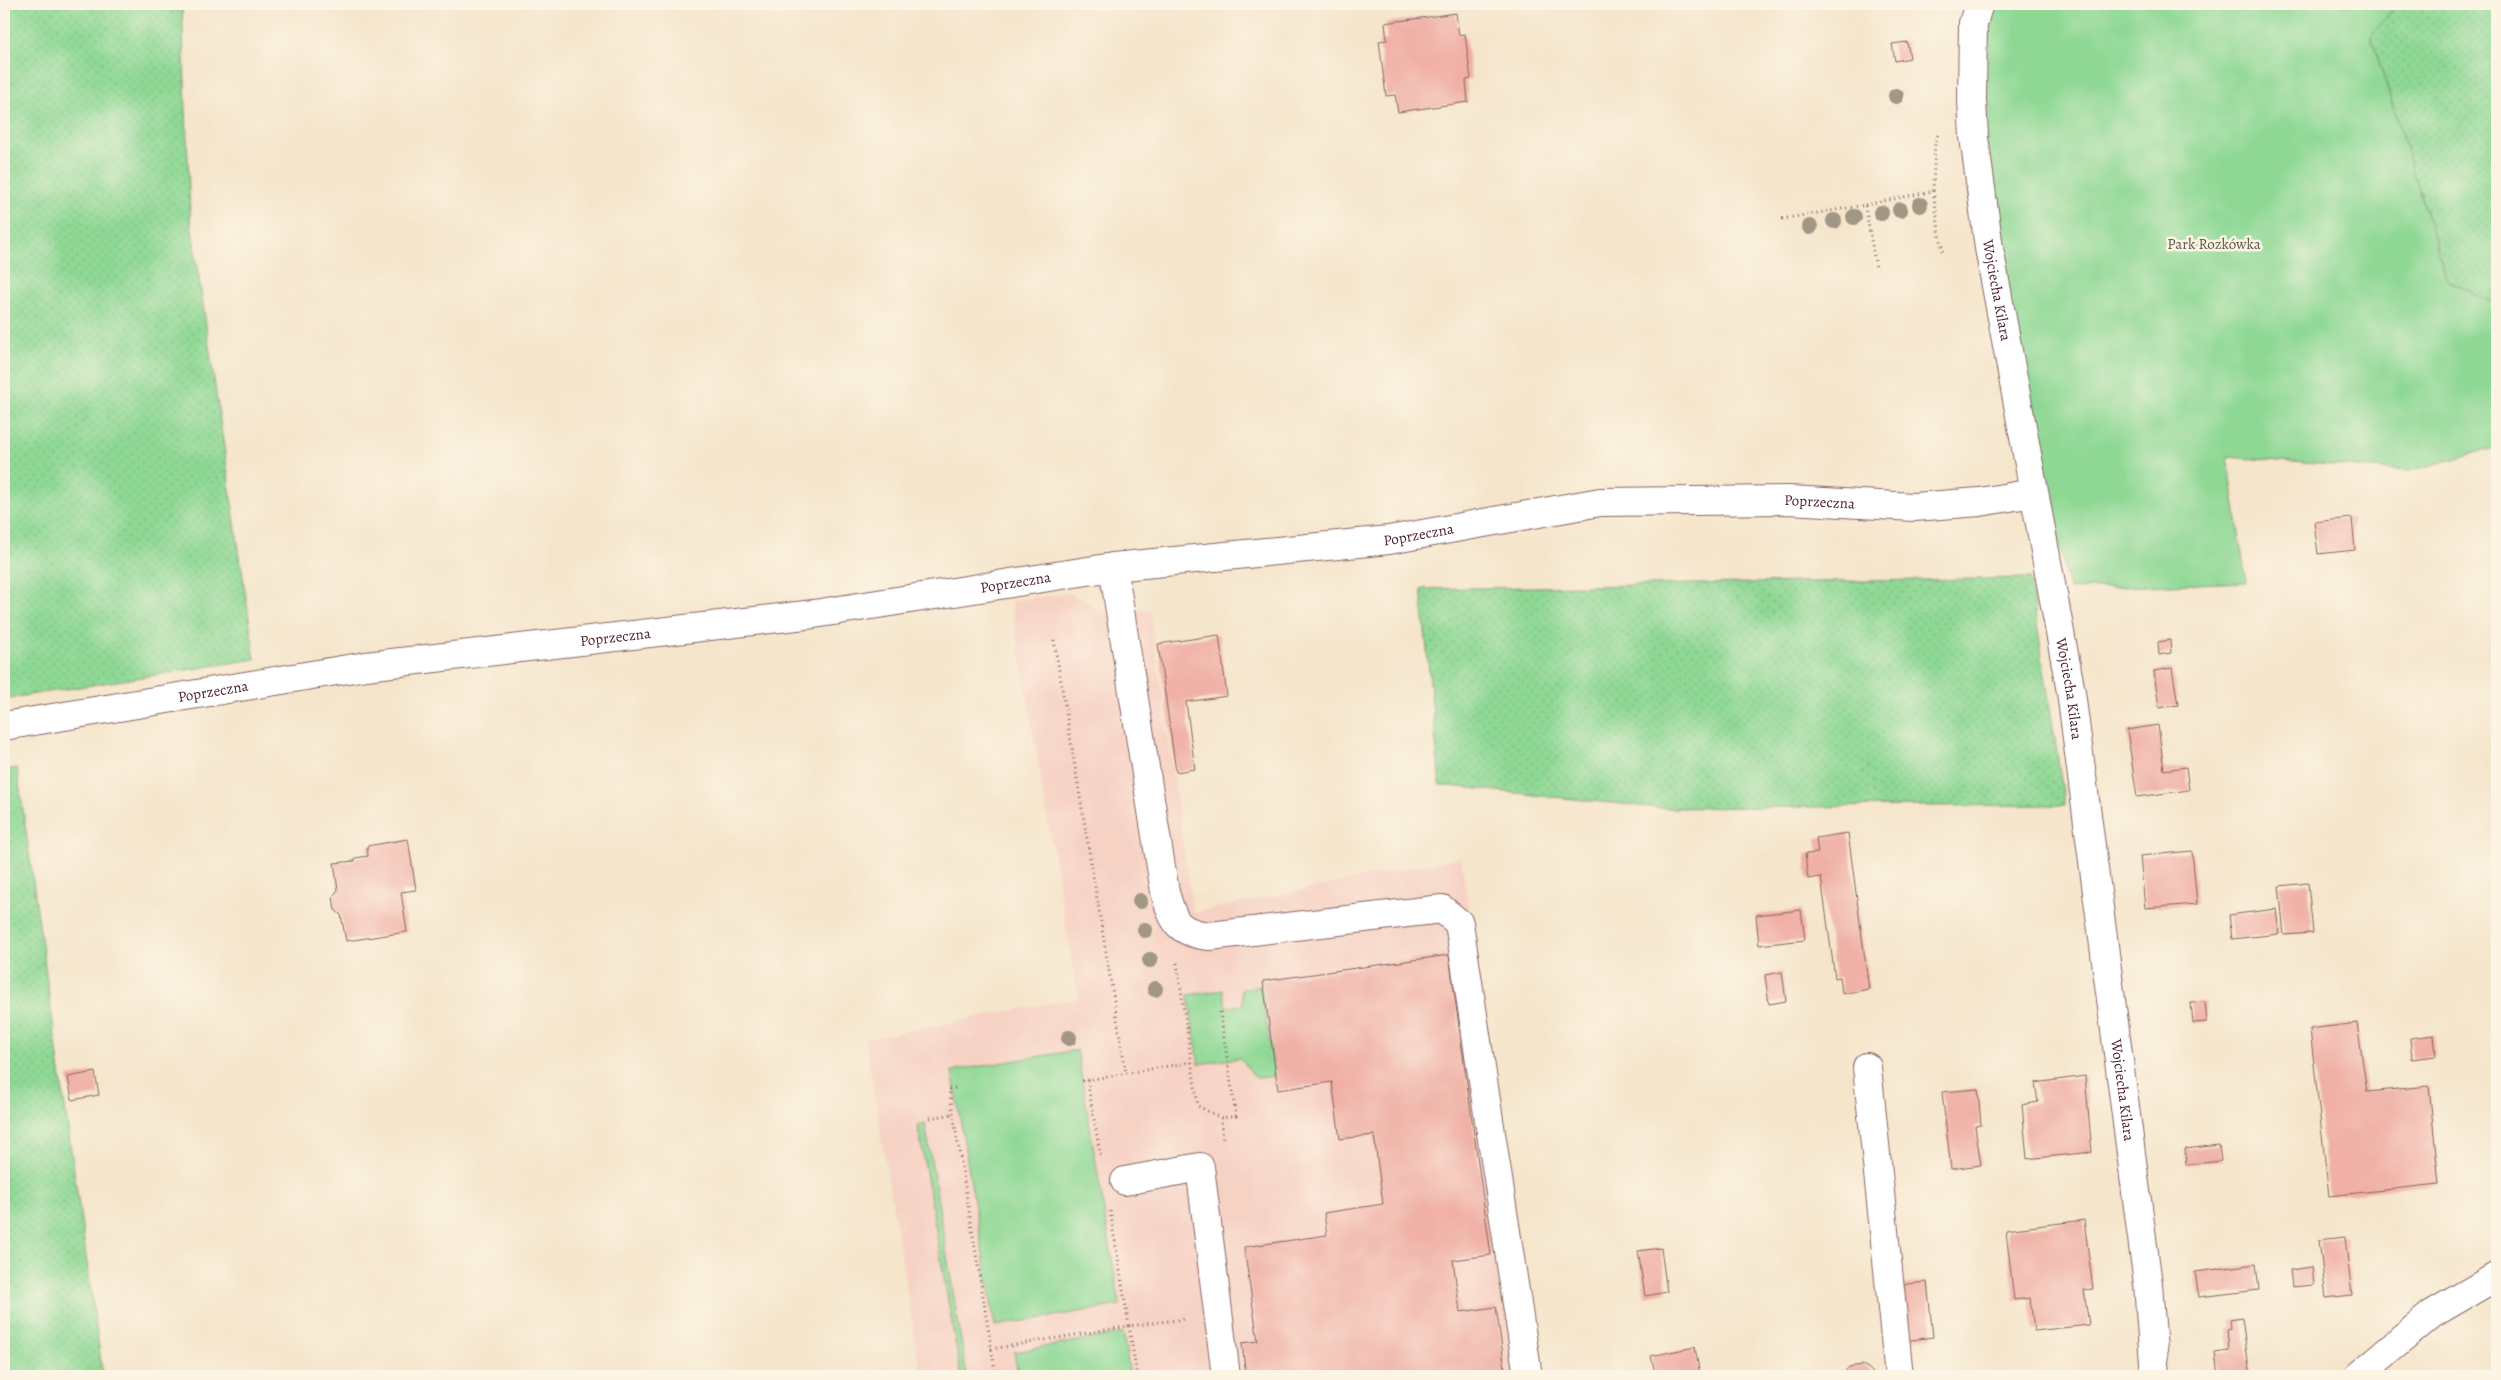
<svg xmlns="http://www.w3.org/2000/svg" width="2501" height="1380" viewBox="0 0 2501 1380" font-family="Alegreya,serif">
<defs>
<pattern id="grass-dots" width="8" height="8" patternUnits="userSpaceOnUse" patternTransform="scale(1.25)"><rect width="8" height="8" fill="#8ed894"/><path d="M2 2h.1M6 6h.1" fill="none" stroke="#7cb980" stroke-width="1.8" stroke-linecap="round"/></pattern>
</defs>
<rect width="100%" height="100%" fill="#fcf5e5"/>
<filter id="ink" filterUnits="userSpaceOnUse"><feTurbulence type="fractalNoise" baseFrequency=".02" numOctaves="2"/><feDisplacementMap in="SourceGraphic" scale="10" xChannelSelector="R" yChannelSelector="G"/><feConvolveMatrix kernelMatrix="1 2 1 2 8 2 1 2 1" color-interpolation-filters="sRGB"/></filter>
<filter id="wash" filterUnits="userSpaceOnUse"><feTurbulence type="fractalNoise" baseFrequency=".0096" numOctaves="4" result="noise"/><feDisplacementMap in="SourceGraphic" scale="20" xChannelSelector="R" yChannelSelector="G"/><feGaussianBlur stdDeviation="1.12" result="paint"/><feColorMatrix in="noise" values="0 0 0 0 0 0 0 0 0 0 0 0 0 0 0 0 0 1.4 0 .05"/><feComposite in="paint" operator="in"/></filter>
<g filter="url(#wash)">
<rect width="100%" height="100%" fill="#f5e5cb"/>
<polygon fill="#f6d2c4" points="1069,593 1109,615 1150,609 1193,913 1461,857 1539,1376 921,1376 865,1039 1078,998 1011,601"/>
<g fill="url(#grass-dots)" stroke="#6c7c60">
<polygon points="4,4 182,4 190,216 255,659 4,699"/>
<polygon points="2397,4 2497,4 2497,298 2488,301 2447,280 2371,36"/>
<polygon points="2030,578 2065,805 1659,808 1440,785 1421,589"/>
<polygon points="17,768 103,1376 4,1376 4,770"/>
</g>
<g fill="#8ed894" stroke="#6c7c60">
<polygon points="1997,4 2397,4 2371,36 2447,280 2488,301 2497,298 2497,447 2409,471 2228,457 2246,582 2069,589 2007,301 1977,77 1979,51"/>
<polygon points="1261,986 1275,1076 1256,1078 1240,1058 1199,1064 1188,995 1223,990 1226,1007 1243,1005 1241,989"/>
<polygon points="1077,1050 1120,1305 995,1326 952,1071"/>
<polygon points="925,1123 967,1376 961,1376 918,1125"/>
<polygon points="1123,1333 1130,1376 1018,1376 1014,1352"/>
</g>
<g id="blocks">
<g fill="#f0b0a6">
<polygon points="1456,13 1459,35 1465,34 1468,57 1471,79 1466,80 1468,102 1398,112 1395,95 1386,96 1379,41 1387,40 1385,23"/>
<polygon points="1907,42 1910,58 1895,61 1892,44"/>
<polygon points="2352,518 2355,550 2318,554 2314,522"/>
<polygon points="1219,635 1227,696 1186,702 1195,769 1176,772 1158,644"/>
<polygon points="2170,640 2171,653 2159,655 2158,642"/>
<polygon points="2172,668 2178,705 2159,708 2154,671"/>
<polygon points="2158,725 2164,770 2186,767 2189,790 2137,797 2127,730"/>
<polygon points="1848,833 1869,989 1842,994 1840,977 1835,978 1821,877 1808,879 1805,854 1818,853 1816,838"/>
<polygon points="408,839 416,890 401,892 407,932 346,941 341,915 335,910 333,896 338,890 334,863 355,861 355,858 368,856 367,846"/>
<polygon points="2192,851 2197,904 2145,908 2140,856"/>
<polygon points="2308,883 2313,933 2284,935 2279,886"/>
<polygon points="2276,909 2279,934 2232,939 2229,915"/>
<polygon points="1801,910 1805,940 1759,945 1756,915"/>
<polygon points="1449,955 1491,1255 1453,1260 1460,1312 1496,1307 1506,1376 1246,1376 1242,1343 1258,1341 1244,1247 1327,1235 1324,1213 1383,1204 1374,1135 1340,1139 1332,1082 1278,1090 1263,981"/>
<polygon points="1782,972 1786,1001 1769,1004 1765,975"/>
<polygon points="2205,1002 2207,1022 2193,1023 2191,1003"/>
<polygon points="2357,1023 2367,1092 2429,1086 2439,1184 2329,1196 2310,1029"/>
<polygon points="2434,1035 2436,1056 2412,1059 2410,1038"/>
<polygon points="95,1072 99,1095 72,1100 68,1077"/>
<polygon points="2085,1076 2092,1152 2027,1159 2022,1105 2038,1102 2035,1083"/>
<polygon points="1978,1089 1981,1125 1975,1126 1981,1165 1951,1169 1942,1092"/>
<polygon points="2219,1145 2221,1161 2186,1165 2185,1149"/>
<polygon points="2084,1220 2093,1289 2084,1290 2089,1325 2034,1331 2030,1298 2014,1300 2006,1230"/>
<polygon points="2345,1237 2352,1295 2326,1298 2319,1240"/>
<polygon points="1661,1248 1667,1292 1645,1296 1638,1251"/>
<polygon points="2256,1264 2259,1290 2199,1297 2195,1272"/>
<polygon points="2312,1267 2314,1285 2292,1287 2290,1270"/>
<polygon points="1927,1282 1933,1337 1905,1341 1899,1285"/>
<polygon points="2242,1318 2250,1376 2218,1376 2215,1353 2229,1351 2227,1329 2231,1328 2230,1320"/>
<polygon points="1695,1347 1700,1376 1656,1376 1651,1356"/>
<polygon points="1862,1365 1868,1368 1876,1376 1841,1376 1849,1367"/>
</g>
</g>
</g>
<g filter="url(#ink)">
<use href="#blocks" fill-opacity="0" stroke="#866463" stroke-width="1"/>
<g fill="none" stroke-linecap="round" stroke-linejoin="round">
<g stroke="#866463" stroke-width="30">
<g id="minor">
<path id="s1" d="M1979,4L1973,23L1972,100L1974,137L1989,248L2071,692L2148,1284L2155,1376"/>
<path d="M1113,567L1165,892C1173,921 1177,933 1210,936L1442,909L1459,923L1528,1376"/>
<path id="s2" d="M4,726L366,666L814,614L1113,567L1389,540L1600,502L1789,500L1914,507L1980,502L2033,493"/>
<polyline points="1867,1067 1899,1376"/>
<polyline points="1125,1181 1200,1167 1226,1376"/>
<polyline points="2358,1376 2432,1314 2497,1276"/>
</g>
</g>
<g stroke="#866463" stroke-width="3" stroke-dasharray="1 4" stroke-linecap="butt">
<polyline points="1933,191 1943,255"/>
<polyline points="1865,205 1933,191 1935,142 1938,134"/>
<polyline points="1782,219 1865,205 1876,268"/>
<polyline points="1054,640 1126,1073"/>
<polyline points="1177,963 1198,1106 1221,1118 1223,1141"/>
<polyline points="1220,1012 1236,1116 1221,1118"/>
<polyline points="1087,1080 1101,1158"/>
<polyline points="1082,1081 1191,1062"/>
<polyline points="955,1088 949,1089 996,1376"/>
<polyline points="930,1118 953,1114"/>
<polyline points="1110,1211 1129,1326 1185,1319"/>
<polyline points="991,1349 1129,1326 1137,1376"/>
</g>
<use href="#minor" stroke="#fff" stroke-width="28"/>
</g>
<g fill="#a29684">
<circle cx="1896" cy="96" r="8"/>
<circle cx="1920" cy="205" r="8"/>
<circle cx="1900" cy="210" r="8"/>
<circle cx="1881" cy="213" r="8"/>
<circle cx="1854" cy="217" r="8"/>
<circle cx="1834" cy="221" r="8"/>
<circle cx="1810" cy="227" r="8"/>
<circle cx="1140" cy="901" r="8"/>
<circle cx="1145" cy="930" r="8"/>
<circle cx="1150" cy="960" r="8"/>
<circle cx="1155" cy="989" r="8"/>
<circle cx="1069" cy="1038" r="8"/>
</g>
</g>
<g text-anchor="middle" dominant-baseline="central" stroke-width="5" stroke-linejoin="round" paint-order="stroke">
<g font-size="15" fill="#5e564a" stroke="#fcf5e5">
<text x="2214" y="244">Park Rozkówka</text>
</g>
<g font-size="15" fill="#4a1f2b" stroke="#fcf5e5">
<text stroke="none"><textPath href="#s1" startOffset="289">Wojciecha Kilara</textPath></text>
<text stroke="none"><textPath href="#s2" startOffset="1832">Poprzeczna</textPath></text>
<text stroke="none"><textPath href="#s2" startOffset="1428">Poprzeczna</textPath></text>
<text stroke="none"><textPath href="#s2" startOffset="1022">Poprzeczna</textPath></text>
<text stroke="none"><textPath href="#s2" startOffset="618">Poprzeczna</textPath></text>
<text stroke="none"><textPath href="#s1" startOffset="694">Wojciecha Kilara</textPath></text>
<text stroke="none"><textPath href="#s2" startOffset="212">Poprzeczna</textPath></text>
<text stroke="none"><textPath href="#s1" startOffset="1099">Wojciecha Kilara</textPath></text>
</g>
</g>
<rect width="2501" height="1380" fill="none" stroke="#fcf5e5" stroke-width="20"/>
</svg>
